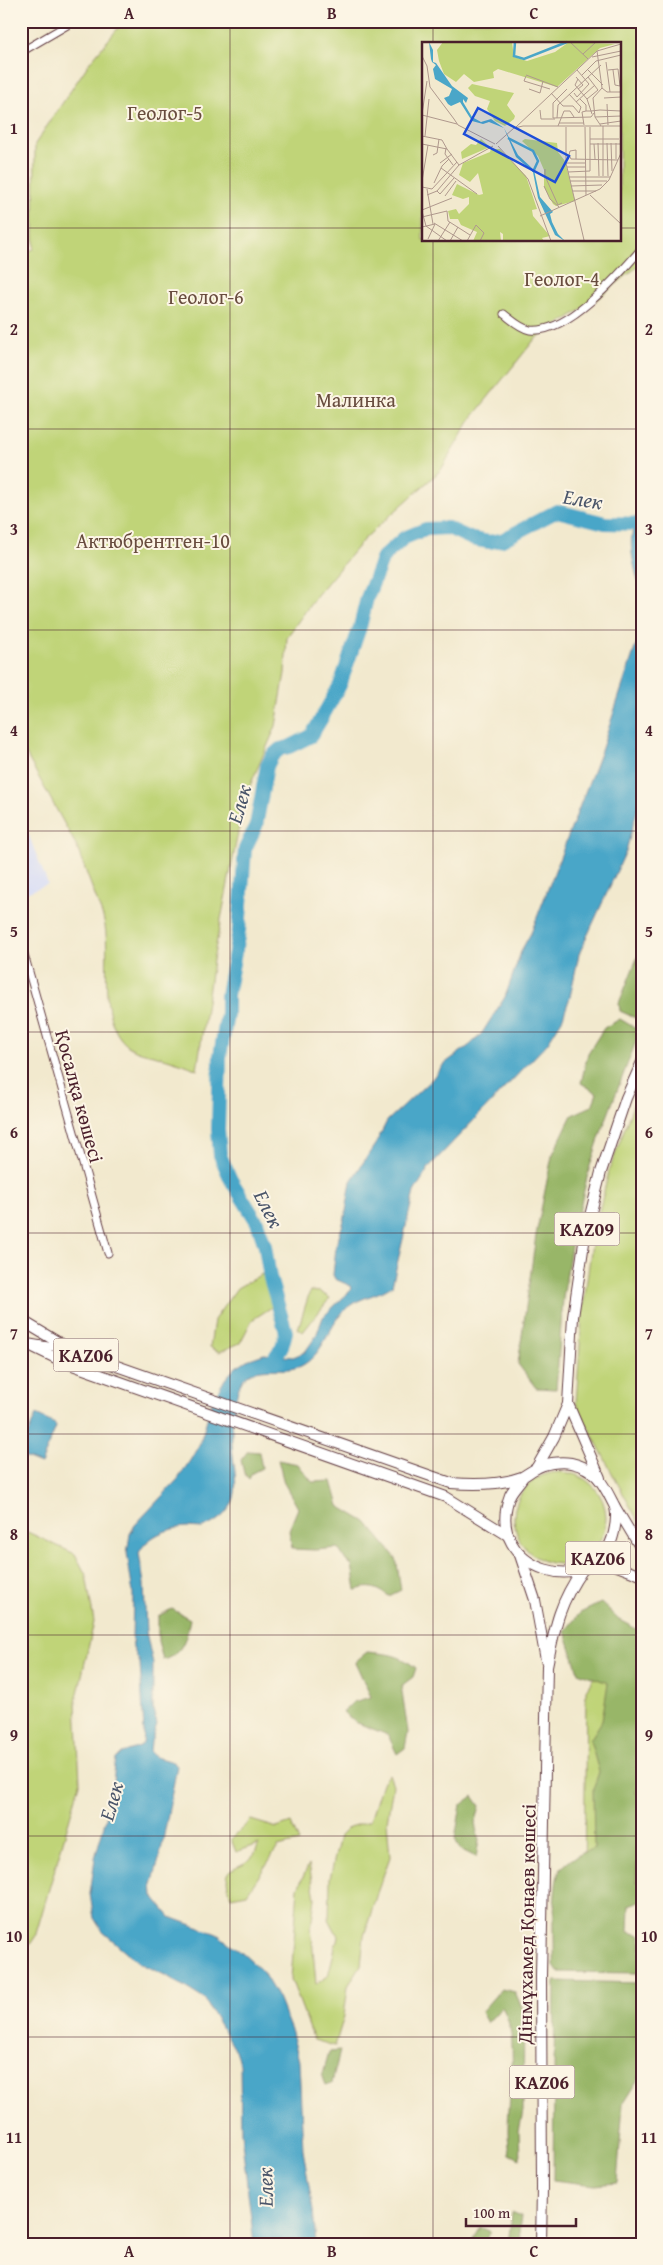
<svg xmlns="http://www.w3.org/2000/svg" width="663" height="2265" viewBox="0 0 663 2265" font-family="'Gentium Book Plus',serif">
<rect width="100%" height="100%" fill="#fcf5e5"/>
<filter id="ink" filterUnits="userSpaceOnUse"><feTurbulence type="fractalNoise" baseFrequency=".02" numOctaves="2"/><feDisplacementMap in="SourceGraphic" scale="10" xChannelSelector="R" yChannelSelector="G"/><feConvolveMatrix kernelMatrix="1 2 1 2 8 2 1 2 1" color-interpolation-filters="sRGB"/></filter>
<filter id="wash" filterUnits="userSpaceOnUse"><feTurbulence type="fractalNoise" baseFrequency=".0096" numOctaves="4" result="noise"/><feDisplacementMap in="SourceGraphic" scale="20" xChannelSelector="R" yChannelSelector="G"/><feGaussianBlur stdDeviation="1.12" result="paint"/><feColorMatrix in="noise" values="0 0 0 0 0 0 0 0 0 0 0 0 0 0 0 0 0 1.4 0 .05"/><feComposite in="paint" operator="in"/></filter>
<g filter="url(#wash)">
<rect width="100%" height="100%" fill="#f2e9ce"/>
<polygon fill="#d2d9f9" points="21,816 48,884 21,895"/>
<g fill="#c0d478" stroke="#857a52" fill-rule="evenodd">
<path d="M124,21H642V263L592,303L535,339L470,420L441,470L364,539L317,595L287,637L285,673L276,726L245,797L213,960L197,1070C186,1064 173,1061 161,1057C151,1054 138,1053 128,1046C93,1018 114,953 103,917L76,845L21,745V254L34,249L35,144L90,62ZM423,44H619V240H423Z"/>
<polygon points="642,1081 642,1528 613,1475 576,1403 582,1316 593,1236 609,1171"/>
<polygon points="262,1274 269,1288 272,1307 252,1320 240,1343 219,1352 210,1347 214,1320 237,1288"/>
<polygon points="310,1291 320,1292 330,1298 303,1332 298,1329"/>
<circle cx="560" cy="1518" r="46"/>
<polygon points="21,1529 75,1554 86,1575 94,1622 76,1702 80,1783 35,1937 21,1958"/>
<polygon points="642,1628 642,1891 584,1883 586,1690 617,1641"/>
<polygon points="389,1774 393,1785 387,1822 390,1857 377,1893 364,1936 361,1965 348,1986 344,2016 335,2046 314,2040 291,1979 298,1888 309,1864 315,1898 311,1926 316,1984 328,1976 338,1936 329,1919 330,1878 340,1836 349,1827 370,1821 382,1783"/>
<path d="M251,1820L277,1828L291,1823L299,1842L278,1847L247,1894L231,1897C218,1861 241,1872 254,1855C256,1852 257,1848 259,1844L236,1852L231,1839Z"/>
</g>
<g fill="#98b668" stroke="#716a4a">
<polygon points="642,946 642,1021 620,1011 619,1003"/>
<polygon points="620,1019 640,1031 602,1130 589,1169 571,1246 563,1299 556,1389 536,1388 518,1364 536,1235 552,1156 572,1115 592,1106 597,1093 581,1083 588,1053 604,1028"/>
<polygon points="248,1451 259,1452 262,1468 252,1473 249,1479 244,1473 241,1460"/>
<path d="M278,1460L298,1464L312,1482L332,1481L339,1506L366,1522L396,1558L401,1590L389,1596C377,1588 370,1585 356,1590L352,1565L346,1561L338,1548L315,1550L292,1549L289,1530L298,1508L284,1483Z"/>
<path d="M601,1603L619,1620L642,1632V1786L634,1792L642,1798V1840L638,1847L636,1881L642,1884L640,1901L629,1905L628,1932L641,1935L640,1973L558,1972L554,1966C555,1947 551,1881 561,1869C570,1858 581,1854 594,1848L593,1789L599,1772L590,1740L602,1721L608,1683L578,1672L565,1631L580,1613Z"/>
<path d="M172,1609L190,1619C186,1638 183,1654 163,1660L158,1641V1616Z"/>
<path d="M367,1652C388,1654 399,1654 416,1668L413,1677L401,1686L408,1732L405,1748L397,1754L388,1735L355,1722L343,1712L353,1702L371,1697L355,1662Z"/>
<polygon points="473,1796 480,1806 475,1824 479,1841 476,1857 460,1849 455,1839 461,1805"/>
<polygon points="555,1981 642,1983 642,2073 623,2103 617,2183 595,2185 553,2180"/>
<path d="M501,1989L515,1992L524,2012L523,2111L519,2131L520,2159L510,2154C509,2146 508,2138 508,2130C508,2095 521,2038 502,2007L487,2023L481,2012Z"/>
<polygon points="340,2051 332,2083 325,2085 322,2077 329,2052"/>
<polygon points="512,2212 521,2216 519,2230 521,2244 508,2244"/>
<polygon points="480,2227 491,2232 482,2244 470,2244"/>
</g>
<g fill="#4aa6c8" stroke="#4a627a">
<path d="M642,513V604C640,574 619,540 642,513Z"/>
<path d="M642,621V792L626,851L579,954L570,997L562,1020L547,1044L430,1166L414,1192L392,1286C379,1295 361,1297 348,1307C329,1323 325,1354 301,1366C281,1375 251,1360 240,1385C234,1397 231,1432 232,1445C233,1465 242,1495 227,1511C222,1518 210,1526 202,1528C197,1528 192,1527 187,1527C168,1528 147,1536 139,1553L144,1583L146,1632L153,1664V1710L157,1724L151,1742L150,1752C157,1762 171,1757 177,1766L161,1851L152,1885L153,1896L170,1917L217,1934L242,1953L262,1971L278,1998L292,2033L299,2061L303,2150L313,2210L316,2244H254L241,2133L240,2065L235,2050L204,1999L167,1976L139,1963L102,1931L94,1918L90,1894L95,1858L110,1803L116,1759L122,1753L140,1747L143,1743L144,1732L140,1663L133,1648L132,1639L133,1594L127,1553L130,1534L135,1525L178,1479L191,1459L200,1443L212,1402L225,1379L236,1367L247,1360L264,1354L293,1357L305,1352L316,1336L323,1317L352,1289L351,1286L335,1279L333,1275L336,1247L345,1217L351,1181L376,1143L387,1121L432,1079L444,1064L470,1045L482,1033L505,997L522,949L531,933L602,748L641,630Z"/>
<polygon points="36,1415 55,1424 56,1427 41,1464 21,1456 21,1450"/>
</g>
<g fill="none" stroke-linecap="round" stroke-linejoin="round">
<polyline stroke="#4aa6c8" stroke-width="14" points="272,1361 282,1347 286,1332 270,1278 265,1246 257,1222 231,1180 220,1155 218,1129 220,1056 227,1014 227,995 239,931 245,849 256,826 267,766 272,756 280,749 289,747 311,736 320,721 340,685 360,627 367,598 383,557 404,538 426,529 448,528 472,539 489,542 502,540 557,511 605,523 642,524"/>
</g>
</g>
<g filter="url(#ink)">
<g fill="none" stroke-linecap="round" stroke-linejoin="round">
<g stroke="#633d43" stroke-width="9">
<g id="minor">
<polyline points="21,52 74,21"/>
<path d="M504,314C512,320 520,328 530,330C567,335 620,274 642,248"/>
<polyline points="22,947 108,1253"/>
<polyline points="30,1343 66,1349"/>
</g>
</g>
<g stroke="#633d43" stroke-width="11">
<g id="major">
<polyline points="615,1506 642,1551"/>
<polyline points="594,1562 616,1566 642,1576"/>
</g>
</g>
<g stroke="#633d43" stroke-width="12">
<g id="highway">
<path d="M21,1320L71,1350L451,1483C474,1485 500,1485 522,1477C526,1475 531,1471 535,1469C544,1463 560,1461 571,1463C596,1468 603,1483 613,1503C618,1511 616,1523 614,1532C598,1604 481,1572 510,1495C513,1489 519,1483 523,1477"/>
<polyline points="21,1341 64,1362 446,1497 509,1536"/>
<polyline points="568,1404 600,1478"/>
<polyline points="537,1467 554,1437 568,1404 573,1317 585,1236 601,1172 626,1098 642,1062"/>
<polyline points="520,1555 535,1600 546,1660"/>
<path d="M541,2244L542,2188L541,1976L547,1666C555,1626 559,1603 583,1569"/>
</g>
</g>
<use href="#minor" stroke="#fff" stroke-width="7"/>
<use href="#major" stroke="#fff" stroke-width="9"/>
<use href="#highway" stroke="#fff" stroke-width="10"/>
</g>
</g>
<path fill="none" stroke="#4a1f2b" stroke-width="1" stroke-opacity="0.55" d="M230,21V2244M433,21V44M21,228H423M619,228H642M433,240V2244M21,429H642M21,630H642M21,831H642M21,1032H642M21,1233H642M21,1434H642M21,1635H642M21,1836H642M21,2037H642"/>
<g text-anchor="middle" dominant-baseline="central" stroke-width="4" stroke-linejoin="round" paint-order="stroke">
<g fill="#fcf5e5" stroke="#7f5f63" stroke-width="1">
<rect x="554.5" y="1212.5" width="65" height="33" rx="4"/>
<rect x="53.5" y="1338.5" width="65" height="33" rx="4"/>
<rect x="565.5" y="1541.5" width="65" height="33" rx="4"/>
<rect x="509.5" y="2065.5" width="65" height="33" rx="4"/>
</g>
<g font-size="19" font-weight="bold" fill="#4a1f2b">
<text x="587" y="1229">KAZ09</text>
<text x="86" y="1355">KАZ06</text>
<text x="598" y="1558">KАZ06</text>
<text x="542" y="2082">KАZ06</text>
</g>
<g font-size="20" fill="#684c3e" stroke="#fcf5e5">
<text x="165" y="112">Геолог-5</text>
<text x="562" y="278">Геолог-4</text>
<text x="206" y="296">Геолог-6</text>
<text x="356" y="399">Малинка</text>
<text x="153" y="540">Актюбрентген-10</text>
</g>
<g font-size="20" fill="#4a1f2b" stroke="#fcf5e5">
<text transform="translate(80 1096) rotate(75)">Қосалқа көшесі</text>
<text transform="translate(526 1924) rotate(-89)">Дінмұхамед Қонаев көшесі</text>
</g>
<g font-size="21" font-style="italic" fill="#4a556a" stroke="#fcf5e5">
<text transform="translate(583 499) rotate(9)">Елек</text>
<text transform="translate(239 804) rotate(-74)">Елек</text>
<text transform="translate(269 1209) rotate(63)">Елек</text>
<text transform="translate(111 1801) rotate(-74)">Елек</text>
<text transform="translate(265 2187) rotate(-91)">Елек</text>
</g>
</g>
<g transform="translate(422 42)">
<rect width="199" height="199" fill="#f2e9ce"/>
<path d="M21,0H90L92,15L105,19L133,10L147,0L193,2L178,6L135,45L76,27L71,30L72,36L52,40L42,32L34,40L22,32L17,19L15,8ZM50,42L92,51L85,63L93,74L92,77L83,84L73,79L65,67L68,59L53,54L46,46ZM59,97L68,105L40,117L39,110L49,102L54,103ZM103,97L135,101L136,110L143,119L153,159L134,164L131,162L122,145V128L116,114L100,99ZM69,107H78L104,134L115,167L110,168L111,174L128,194L120,196L122,199H81V192L78,190L79,199H51L55,190L39,183L36,177H28L26,169L34,167L37,172L47,162V155L41,157L30,153L35,142L57,153L61,152L56,131L48,140L37,133L41,121L68,110Z" fill="#c0d478"/>
<path d="M7,0L11,8V20L14,21L30,44L46,56L44,61L41,57V60L50,75L59,80L69,77L82,86L96,113L112,128L118,155L131,170L128,172L130,180L136,192L143,199L133,193L116,156L111,130L94,115L82,86L67,80L61,82L50,79L38,60L29,64L26,62L22,56L27,54L30,47L13,37L11,27L14,23L10,20L9,17Z" fill="#4aa6c8"/>
<path fill="none" stroke="#4aa6c8" stroke-width="2.5" d="M93,0L92,14L102,17L145,0M86,96L111,109L116,119L111,130"/>
<path fill="none" stroke="#af988d" stroke-width="1" d="M148,0L166,17M175,9L180,46M161,12L174,0M0,14L5,24L8,45L32,77L36,83L73,102M170,15L199,9M184,20L188,50M166,28L181,43M186,28L196,27L198,44M191,28L193,43L198,44M104,33L136,45M160,33L174,19L199,13M104,34L102,39L128,47M154,35L161,43L156,47M156,37L153,43L165,57L176,48L166,35M107,47L118,51L121,39M145,47L131,61V76L169,75L172,71M129,51L141,64H151L157,71M152,51L155,55L167,42L155,28M147,52L159,65L157,71M182,56L199,55M158,57L164,63V69L160,70L162,83M154,60L173,43M185,62L186,83M118,68L119,77H133M164,69H169L165,57M0,72L5,39M170,72L169,69L178,68L199,69M0,73L35,82M173,75L199,74M135,76L136,63L179,23M137,81H162M178,82L199,79M136,84L142,69H148L152,75M179,84L173,75L171,56L180,46L185,50H199M181,84V134M94,85L175,9L199,2M144,85V121L162,198M163,85L164,153M0,94L20,98L25,107M3,94L7,57M168,97H197M176,101L177,134M185,101L186,134M189,101L190,129M194,101V117M0,102L25,107L37,123L71,104M74,102L92,86L101,84H199M168,102H199M172,102L173,117M76,104L106,137L129,199M24,106L23,112L31,123M11,113L15,111L17,97M147,113L149,117L196,118M147,113L148,109L154,108V117M18,121L30,112M144,121H163M145,125H164M19,126L55,152M123,127V134L136,163L140,161M146,130L168,129V85M147,135H188M0,139L6,103M148,139H185M12,141L20,124L27,117M122,144L128,157L137,165M149,144L180,143M0,145L10,147L35,120M5,147L11,182M15,149L18,152L32,136M151,149H174M5,153L15,149L37,123M168,153L199,182M23,154L34,139M0,168L30,156M0,169L4,184M118,174L178,147L187,138L199,111M0,175L25,169L26,179M26,179L48,193M12,181L41,199M4,184L25,199M0,185L13,182L6,197M16,199L28,180M28,199L36,185M45,199L54,183L62,191L58,199"/>
<path fill="#1d4ed8" fill-opacity="0.15" stroke="#1d4ed8" stroke-width="2.5" d="M56,66L147,114L133,140L42,92Z"/>
<rect width="199" height="199" fill="none" stroke="#4a1f2b" stroke-width="2.5"/>
</g>
<rect width="663" height="2265" fill="none" stroke="#fcf5e5" stroke-width="55"/>
<path d="M466 2218v8h110v-8" fill="none" stroke="#4a1f2b" stroke-width="2.5"/>
<text x="473" y="2218" font-size="15" fill="#4a1f2b" stroke="#fcf5e5" stroke-width="4" paint-order="stroke">100 m</text>
<rect x="28" y="28" width="608" height="2210" fill="none" stroke="#4a1f2b" stroke-width="2"/>
<g font-size="16" text-anchor="middle" font-weight="bold" fill="#4a1f2b">
<text x="129" y="19">A</text>
<text x="332" y="19">B</text>
<text x="534" y="19">C</text>
<text x="14" y="134">1</text>
<text x="649" y="134">1</text>
<text x="14" y="335">2</text>
<text x="649" y="335">2</text>
<text x="14" y="535">3</text>
<text x="649" y="535">3</text>
<text x="14" y="736">4</text>
<text x="649" y="736">4</text>
<text x="14" y="937">5</text>
<text x="649" y="937">5</text>
<text x="14" y="1138">6</text>
<text x="649" y="1138">6</text>
<text x="14" y="1339">7</text>
<text x="649" y="1339">7</text>
<text x="14" y="1540">8</text>
<text x="649" y="1540">8</text>
<text x="14" y="1741">9</text>
<text x="649" y="1741">9</text>
<text x="14" y="1942">10</text>
<text x="649" y="1942">10</text>
<text x="14" y="2143">11</text>
<text x="649" y="2143">11</text>
<text x="129" y="2257">A</text>
<text x="332" y="2257">B</text>
<text x="534" y="2257">C</text>
</g>
</svg>
